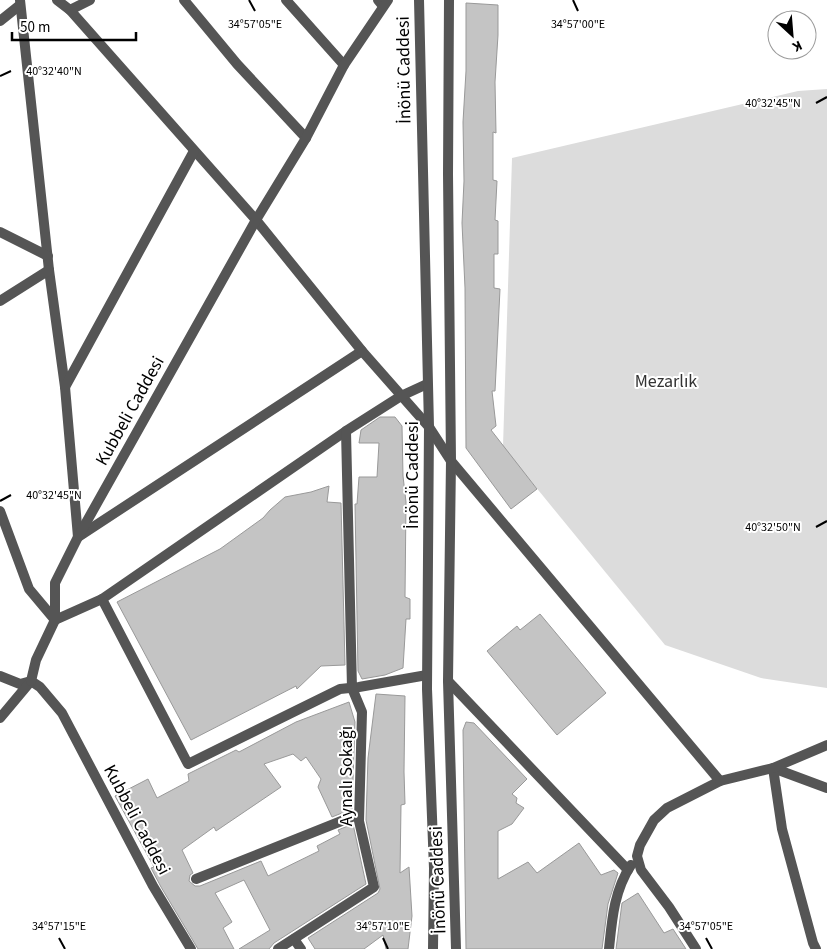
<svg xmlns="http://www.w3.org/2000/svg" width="827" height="949" viewBox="0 0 827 949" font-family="'Source Sans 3',sans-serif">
<rect width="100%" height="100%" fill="#fff"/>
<polygon fill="#dcdcdc" points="827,89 827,688 761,678 665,645 503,447 512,158 798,91"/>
<g fill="#c4c4c4" stroke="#999">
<polygon points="466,3 498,5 498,35 495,82 496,133 493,132 493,180 497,181 495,220 498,221 498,254 494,254 494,288 500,289 495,391 492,391 496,426 491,430 537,489 511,509 466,448 465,288 462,223 464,181 463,122 466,71"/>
<polygon points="380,417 395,417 402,426 403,476 406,502 405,597 410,599 410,619 406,619 403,668 385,675 362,679 358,671 355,504 357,504 359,477 377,477 379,443 359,443 361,430"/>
<polygon points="329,486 327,502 341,503 345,665 321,666 297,689 296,686 191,740 117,602 220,549 263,518 270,510 285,497 311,492"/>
<polygon points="540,614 606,693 557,735 487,651 517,626 520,630"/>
<polygon points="376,694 405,696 404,772 405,804 401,805 400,873 409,867 412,916 408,949 386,949 383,935 364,949 315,949 308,938 378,893 380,889 366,820 368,758"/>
<polygon points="349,702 355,722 352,809 332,817 318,787 321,779 306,757 301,761 293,754 264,764 281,787 216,831 214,827 182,850 193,873 190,875 189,881 195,886 200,886 261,861 268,876 319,851 317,846 340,834 338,830 353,824 366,884 274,943 269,949 239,949 270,930 244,880 215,893 232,922 223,928 234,949 198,949 161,887 151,868 154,867 115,796 148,779 157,798 189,781 188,774 236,750 239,752 296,722"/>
<polygon points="466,722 474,723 527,779 512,794 517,798 516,803 524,808 512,824 498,831 498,879 528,862 537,873 579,843 601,875 614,870 618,873 608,904 602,949 466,949 463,730"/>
<polygon points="638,893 664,933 673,929 686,949 616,949 622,903"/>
</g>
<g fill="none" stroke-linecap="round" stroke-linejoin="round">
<g stroke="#555" stroke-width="10">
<polyline points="20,0 49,270 65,387 78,537 362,351"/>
<polyline points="57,0 70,10 256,220 362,351 429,427 451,461 720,781 667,808 654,820 640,845 637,856 641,870 669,907 696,949"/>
<polyline points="184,0 237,64 306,138"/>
<polyline points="286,0 344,65"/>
<polyline points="378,0 383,6"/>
<polyline points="70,10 90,0"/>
<polyline points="0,21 20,5"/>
<polyline points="0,232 48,256"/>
<polyline points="0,301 49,270"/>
<polyline points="65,387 194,151"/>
<polyline points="0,511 29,589 55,620 102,599 346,431 401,396 427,384"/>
<polyline points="102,599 188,764 340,689 359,687 427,675"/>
<polyline points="0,676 20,684 31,681"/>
<polyline points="31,681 40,687 62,713 153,886 191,949"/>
<polyline points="448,681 628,870"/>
<polyline points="0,718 31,681"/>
<polyline points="196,879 359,814"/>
<polyline points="294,939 301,949"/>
<polyline points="278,949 374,887 359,821 362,712 352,688 346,431"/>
<path d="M609,949C612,919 614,891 631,865"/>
<polyline points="816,949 813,943 782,829 773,768 827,788"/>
</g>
<g stroke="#555" stroke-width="10">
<polyline points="419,0 429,427 427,689 434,868 433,949"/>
<polyline points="449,0 448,174 451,461 448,681 456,949"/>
<polyline points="31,681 36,660 55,620 55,583 78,537 256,220 306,138 344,65 388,0"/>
<polyline points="720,781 773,768 827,745"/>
</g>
</g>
<path fill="none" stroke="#000" stroke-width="2" d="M249,0L255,11M573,0L578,11M0,76L11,71M816,103L827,97M0,501L11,495M816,527L827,521M59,938L65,949M383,938L388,949M706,938L712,949"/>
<g text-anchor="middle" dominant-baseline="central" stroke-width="4" stroke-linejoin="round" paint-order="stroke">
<g font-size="18" fill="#000" stroke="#fff">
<text transform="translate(404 70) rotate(-91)">İnönü Caddesi</text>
<text transform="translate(130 411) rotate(-61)">Kubbeli Caddesi</text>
<text transform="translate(412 475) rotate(-90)">İnönü Caddesi</text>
<text transform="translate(346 776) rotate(-90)">Aynalı Sokağı</text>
<text transform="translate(137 820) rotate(62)">Kubbeli Caddesi</text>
<text transform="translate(438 880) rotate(-92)">İnönü Caddesi</text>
</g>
<g font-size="18" fill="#333" stroke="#fff">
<text x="666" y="381">Mezarlık</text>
</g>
</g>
<g font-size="12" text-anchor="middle" fill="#000" stroke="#fff" stroke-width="4" stroke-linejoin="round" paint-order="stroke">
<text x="578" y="28">34°57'00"E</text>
<text x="255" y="28">34°57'05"E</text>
<text x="54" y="75">40°32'40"N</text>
<text x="773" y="107">40°32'45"N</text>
<text x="54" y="499">40°32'45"N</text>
<text x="773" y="531">40°32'50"N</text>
<text x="59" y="930">34°57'15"E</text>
<text x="383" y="930">34°57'10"E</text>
<text x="706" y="930">34°57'05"E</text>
</g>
<g transform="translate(792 35) rotate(154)"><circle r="24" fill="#ffffff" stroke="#999999"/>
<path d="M0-4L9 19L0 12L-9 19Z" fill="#000000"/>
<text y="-8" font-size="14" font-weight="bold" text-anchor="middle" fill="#000000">K</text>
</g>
<path d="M12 32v8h124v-8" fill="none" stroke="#000000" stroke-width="2.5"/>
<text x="20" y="32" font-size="15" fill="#000000" stroke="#ffffff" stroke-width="4" paint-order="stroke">50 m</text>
</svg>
